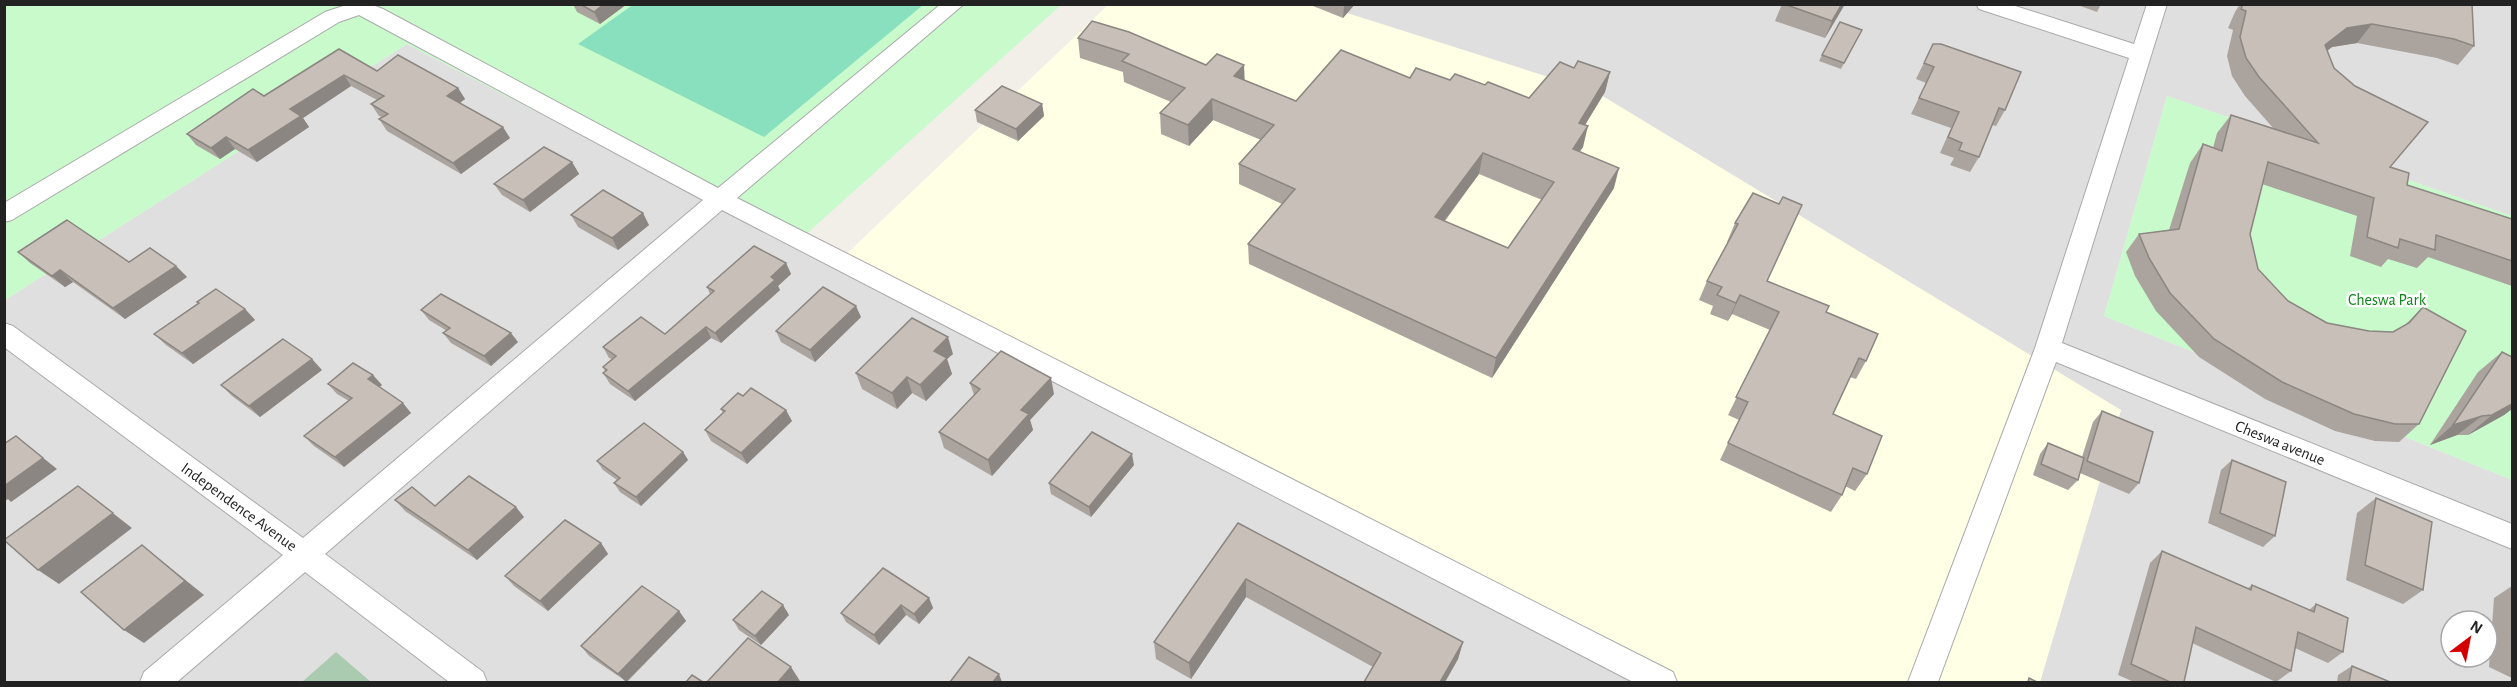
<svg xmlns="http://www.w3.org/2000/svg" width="2517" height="687" viewBox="0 0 2517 687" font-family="'Alegreya Sans',sans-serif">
<rect width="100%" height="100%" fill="#f2efe9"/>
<g fill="#e0dfdf" fill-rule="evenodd">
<path d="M1322,5H2512V216L2167,96L2104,316L2512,480V682H2040L2121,410ZM2451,621H2487V657H2451Z"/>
<polygon points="407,44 793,246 840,260 1644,682 5,682 5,300"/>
</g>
<polygon fill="#ffffe5" points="1108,5 1322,5 1596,92 2121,410 2040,682 1644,682 840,260"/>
<polygon fill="#aacbaf" points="336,652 371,682 302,682"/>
<g fill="#c8facc">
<polygon points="5,5 1061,5 793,246 407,44 5,300"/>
<polygon points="2167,96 2512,216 2512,480 2104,316"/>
</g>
<polygon fill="#88e0be" points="634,4 923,4 923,5 764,137 578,44"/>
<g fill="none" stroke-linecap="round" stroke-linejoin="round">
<g stroke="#a9a9a9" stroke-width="2">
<g id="minor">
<polygon points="349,4 370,4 383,9 718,188 941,4 964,4 737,198 1673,672 1677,682 1633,682 722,210 325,554 483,672 487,682 449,682 305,572 177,682 140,682 144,672 283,555 4,347 4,323 13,326 303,538 703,200 359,15 339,22 12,220 4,222 4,203 325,12"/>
<polygon points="1976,4 2009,4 2134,44 2147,4 2167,4 2062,343 2512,524 2512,549 2056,362 1938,682 1908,682 2035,348 2129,58 1979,9"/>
</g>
</g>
<use href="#minor" fill="#fff" fill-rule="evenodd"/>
</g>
<g fill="#aba49e" fill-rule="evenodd">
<polygon points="573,4 627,4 600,24 577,12"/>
<polygon points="1308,4 1355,4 1343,18"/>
<polygon points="1782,4 1845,4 1825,38 1775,21"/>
<polygon points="2075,4 2101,4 2097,12"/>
<polygon points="2240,4 2472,4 2474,46 2458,65 2437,58 2357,43 2332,47 2327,51 2334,68 2390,167 2407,185 2512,219 2512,286 2428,257 2417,268 2388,259 2381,267 2350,256 2357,216 2262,184 2250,234 2258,269 2288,301 2327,323 2369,331 2393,332 2404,326 2423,307 2419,424 2399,442 2375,441 2335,431 2265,399 2199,357 2156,311 2135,276 2126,252 2139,234 2169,230 2190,163 2203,144 2213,148 2217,133 2231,115 2274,129 2245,96 2232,76 2227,56 2233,30 2228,28 2235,12"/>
<polygon points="1862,30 1841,69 1819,61 1822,55"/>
<path d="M1078,38L1245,80L1296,101L1410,78L1450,80L1485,85L1529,98L1574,68L1610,72L1605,92L1585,125L1583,147L1579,152L1614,188L1492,378L1249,264L1248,244L1282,204L1239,184V164L1261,140L1213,120L1189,146L1161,134L1160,113L1171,102L1124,82L1123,72L1080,58ZM1479,174L1542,200L1508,248L1445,221Z"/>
<polygon points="1933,44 2005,110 1996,126 1992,125 1979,157 1970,172 1950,165 1954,158 1940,153 1951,128 1911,114 1926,83 1916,79"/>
<polygon points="339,49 377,71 458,88 465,99 460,103 510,138 461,174 387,131 379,119 382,117 379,116 371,104 377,100 351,86 303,118 309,127 257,162 235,149 220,159 196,145 187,134 264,96"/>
<polygon points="1042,104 1044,116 1018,141 977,122 975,110"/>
<polygon points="572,162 579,174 530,212 502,195 494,184"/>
<polygon points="1753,193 1767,281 1826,312 1866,361 1856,379 1850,377 1833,414 1867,474 1855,491 1845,486 1842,495 1831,512 1720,460 1739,420 1728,415 1770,330 1732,314 1728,321 1710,314 1713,306 1699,300 1707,281 1728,242 1727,242 1735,223"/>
<polygon points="571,215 649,225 618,250 578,227"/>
<polygon points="18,252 129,262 176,266 187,277 125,319 73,282 65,287 30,263"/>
<polygon points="786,263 791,274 778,286 780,290 721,343 711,338 635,401 610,384 603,373 605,371 603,367 612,359 609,358 603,347 665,334 710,294 707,287"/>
<polygon points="198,303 245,309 255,320 193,364 166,345 154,334"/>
<polygon points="421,310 518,342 491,366 451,343 443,333 447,331 429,320"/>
<polygon points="861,317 815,362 781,342 776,331"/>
<polygon points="2502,352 2512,404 2512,409 2504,415 2468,435 2457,435 2430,445 2478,372"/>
<polygon points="953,354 947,359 952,374 926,401 912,393 897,409 862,389 856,373"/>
<polygon points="322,370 260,417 232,396 221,385"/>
<polygon points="970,383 1054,394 1030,420 1033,430 992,476 944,448 939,432 974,395"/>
<polygon points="328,384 382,385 379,387 411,413 344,467 314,446 304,436 349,401 337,394"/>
<polygon points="743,396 792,421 747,464 711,441 705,430 723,413 721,409"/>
<polygon points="2102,411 2139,483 2129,494 2080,473 2078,480 2068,490 2033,475 2040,454 2048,443 2082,457 2093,422"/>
<polygon points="683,452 688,460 641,506 620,492 614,483 617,480 603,470 597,461"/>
<polygon points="2232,460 2275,536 2263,547 2208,523 2221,470"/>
<polygon points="1134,465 1091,517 1051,494 1049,483"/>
<polygon points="2376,498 2423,590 2403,604 2346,580 2357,513"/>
<polygon points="395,500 435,506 524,517 477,560 405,511"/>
<polygon points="1238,523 1463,642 1458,659 1445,682 1364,682 1373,667 1246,597 1191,679 1156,659 1154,642"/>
<polygon points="601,543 608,554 548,611 514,586 505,576"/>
<polygon points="2162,551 2248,588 2252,585 2309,610 2316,604 2343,652 2328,663 2295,648 2291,671 2276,682 2192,643 2184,682 2134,682 2118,675 2150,563"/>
<polygon points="2512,586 2512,678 2489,667 2494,598"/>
<polygon points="929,598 933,608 919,624 906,615 879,645 846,622 841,613"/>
<polygon points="679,611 686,621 627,682 589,656 581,646"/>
<polygon points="789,615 761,645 739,630 733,620"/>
<polygon points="2352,666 2390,682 2337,682 2338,675"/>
</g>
<g fill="#8b8681">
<polygon points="604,4 627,4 600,24 594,12"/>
<polygon points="1345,4 1355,4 1343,18 1344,6"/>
<polygon points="1842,4 1845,4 1825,38 1832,21"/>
<polygon points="2372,24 2357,43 2332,47 2310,64 2325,45 2347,28"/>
<polygon points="1244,65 1245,86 1234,76"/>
<polygon points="1610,72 1605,92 1574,143 1579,123"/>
<polygon points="344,75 351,86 303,118 309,127 257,162 248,150 290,109"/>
<polygon points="458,88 465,99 454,107 447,96"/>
<polygon points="1212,99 1213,120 1189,146 1188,125"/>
<polygon points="1042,104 1044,116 1018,141 1016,129"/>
<polygon points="1588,126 1583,147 1567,170 1573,149"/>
<polygon points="503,127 510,138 461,174 453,163"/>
<polygon points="226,137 235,149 220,159 211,148"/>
<polygon points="1483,153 1479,174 1432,237 1435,217"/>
<polygon points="572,162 579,174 530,212 523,200"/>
<polygon points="1619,168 1614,188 1492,378 1496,358"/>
<polygon points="643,213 649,225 618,250 612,238"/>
<polygon points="786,263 791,274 778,286 780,290 721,343 715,333 771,277"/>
<polygon points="176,266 187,277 125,319 113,308"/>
<polygon points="60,270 73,282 65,287 52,276"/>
<polygon points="1740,295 1732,314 1728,321 1736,303"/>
<polygon points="856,306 861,317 815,362 810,350"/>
<polygon points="245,309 255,320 193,364 182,353"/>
<polygon points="706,327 711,338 635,401 628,391"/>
<polygon points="511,333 518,342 491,366 484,356"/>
<polygon points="948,337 953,354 947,359 952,374 926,401 920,385 934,351"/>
<polygon points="312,359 322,370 260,417 249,406"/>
<polygon points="373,375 382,385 377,389 368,379"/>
<polygon points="907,377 912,393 897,409 892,393"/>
<polygon points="1051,378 1054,394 1030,420 1033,430 992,476 988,460 1021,410"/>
<polygon points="403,403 411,413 344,467 335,457"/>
<polygon points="2512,404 2512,409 2504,415 2468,435 2492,415"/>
<polygon points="786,410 792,421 747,464 741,453"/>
<polygon points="2482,416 2457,435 2430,445 2453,425"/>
<polygon points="16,436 57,469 11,502 8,499 4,502 4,486"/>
<polygon points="683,452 688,460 641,506 636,497"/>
<polygon points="1132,454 1134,465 1091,517 1089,507"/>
<polygon points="78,486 132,528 59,584 38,570"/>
<polygon points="516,507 524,517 477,560 468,550"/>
<polygon points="601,543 608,554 548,611 540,601"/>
<polygon points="142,545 204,595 144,643 124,630"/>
<polygon points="1246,579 1246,597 1191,679 1189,663"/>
<polygon points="929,598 933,608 919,624 914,614"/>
<polygon points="783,605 789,615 761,645 755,636"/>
<polygon points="901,605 906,615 879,645 874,635"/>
<polygon points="679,611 686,621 626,682 618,674"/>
<polygon points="1463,642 1458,659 1445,682 1440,682"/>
<polygon points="791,667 800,681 798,682 778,682"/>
<polygon points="999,674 1002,682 993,682"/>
</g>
<g fill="#c7bfb8" stroke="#8b8681" stroke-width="1.5" fill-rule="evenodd">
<polygon points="580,4 604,4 594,12"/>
<polygon points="1784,4 1842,4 1832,21"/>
<polygon points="2243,4 2472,4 2474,46 2454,39 2372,24 2347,28 2325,45 2334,68 2355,86 2428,122 2390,167 2409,173 2407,185 2512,219 2512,261 2436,235 2435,250 2400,239 2398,248 2367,237 2374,198 2268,162 2250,234 2258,269 2288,301 2327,323 2369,331 2393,332 2409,323 2423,307 2466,331 2419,424 2395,424 2354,414 2282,382 2214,339 2170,293 2149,258 2139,234 2179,229 2203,144 2222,151 2231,115 2318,143 2259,77 2246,58 2240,37 2246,11 2241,9"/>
<path d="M1092,21L1129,32L1206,65L1217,54L1244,65L1234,76L1296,101L1341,50L1410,78L1416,68L1450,80L1455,74L1485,85L1488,82L1529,98L1560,62L1574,68L1578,61L1610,72L1579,123L1588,126L1573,149L1619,168L1496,358L1248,244L1295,189L1239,164L1274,125L1212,99L1188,125L1160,113L1185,88L1122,61L1129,54L1078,38ZM1483,153L1554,182L1508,248L1435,217Z"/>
<polygon points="1840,22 1862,30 1844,63 1822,55"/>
<polygon points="1933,44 1941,44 2021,72 2005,110 1999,108 1979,157 1959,150 1962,143 1948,137 1959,112 1919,98 1934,67 1924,63"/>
<polygon points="339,49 377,71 398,55 458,88 447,96 503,127 453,163 379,119 388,114 371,104 384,96 344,75 290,109 301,116 248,150 226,137 211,148 187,134 253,89 264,96"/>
<polygon points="1002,86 1042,104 1016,129 975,110"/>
<polygon points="544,147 572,162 523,200 494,184"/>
<polygon points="603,190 643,213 612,238 571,215"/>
<polygon points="1753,193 1779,204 1783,197 1802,205 1767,281 1829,306 1826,312 1878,334 1866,361 1859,358 1833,414 1882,436 1867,474 1853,468 1842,495 1728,443 1748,402 1736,397 1779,312 1740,295 1736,303 1717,295 1722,287 1707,281 1738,224 1735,223"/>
<polygon points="67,220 129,262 150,248 176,266 113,308 60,270 52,276 18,252"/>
<polygon points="754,246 786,263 771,277 775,280 715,333 706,327 628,391 603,373 607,370 603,367 616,356 603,347 641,317 665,334 714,291 707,287"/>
<polygon points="823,287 856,306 810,350 776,331"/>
<polygon points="216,289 245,309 182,353 154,334 199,303 197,302"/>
<polygon points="441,294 511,333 484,356 443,333 450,328 421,310"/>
<polygon points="912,318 948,337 934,351 947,358 920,385 907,377 892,393 856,373"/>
<polygon points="283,339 312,359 249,406 221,385"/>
<polygon points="1001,351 1051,378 1021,410 1029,414 988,460 939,432 980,389 970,383"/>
<polygon points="2502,352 2512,357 2512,404 2492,415 2482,416 2453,425"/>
<polygon points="353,363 373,375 368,379 403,403 335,457 304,436 352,398 328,384"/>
<polygon points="751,388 786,410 741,453 705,430 725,411 721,409 738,393 743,396"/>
<polygon points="2102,411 2153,432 2139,483 2087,461"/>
<polygon points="644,423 683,452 636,497 614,483 620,478 597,461"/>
<polygon points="1092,432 1132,454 1089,507 1049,483"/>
<polygon points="16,436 43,458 4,486 4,444"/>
<polygon points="2048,443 2084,458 2078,480 2041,464"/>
<polygon points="2232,460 2286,482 2275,536 2220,513"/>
<polygon points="469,476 516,507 468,550 395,500 412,487 435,506"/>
<polygon points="78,486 113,513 38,570 4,540"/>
<polygon points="2376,498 2432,522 2423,590 2365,565"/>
<polygon points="565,520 601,543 540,601 505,576"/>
<polygon points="1238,523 1463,642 1440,682 1364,682 1381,653 1246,579 1189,663 1154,642"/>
<polygon points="142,545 185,581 124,630 81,592"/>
<polygon points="2162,551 2251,590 2252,585 2314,612 2316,604 2348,618 2343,652 2298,632 2291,671 2196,627 2184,682 2170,682 2131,664"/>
<polygon points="883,568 929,598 914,614 901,605 874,635 841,613"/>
<polygon points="642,586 679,611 618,674 581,646"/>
<polygon points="762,591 783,605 755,636 733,620"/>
<polygon points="748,638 791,667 778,682 707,682"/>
<polygon points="969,657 999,674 993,682 950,682"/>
<polygon points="2352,666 2390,682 2349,682"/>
<polygon points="692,675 703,682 686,682"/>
<polygon points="2029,678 2037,682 2028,682"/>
</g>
<g text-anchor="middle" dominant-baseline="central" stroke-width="5" stroke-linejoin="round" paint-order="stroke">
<g font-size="16" fill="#0c8416" stroke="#fff">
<text x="2387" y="300">Cheswa Park</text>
</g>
<g font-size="16" fill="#222" stroke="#fff">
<text transform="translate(2280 443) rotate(22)">Cheswa avenue</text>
<text transform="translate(239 507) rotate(36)">Independence Avenue</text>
</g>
</g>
<rect width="2517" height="687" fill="none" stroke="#222222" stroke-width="12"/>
<g transform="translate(2469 639) rotate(32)"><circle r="28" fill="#ffffff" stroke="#a7a7a7" stroke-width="1.5"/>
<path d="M0-4.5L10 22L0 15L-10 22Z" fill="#d40000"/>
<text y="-9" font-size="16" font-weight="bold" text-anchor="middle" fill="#222222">N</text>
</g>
</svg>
